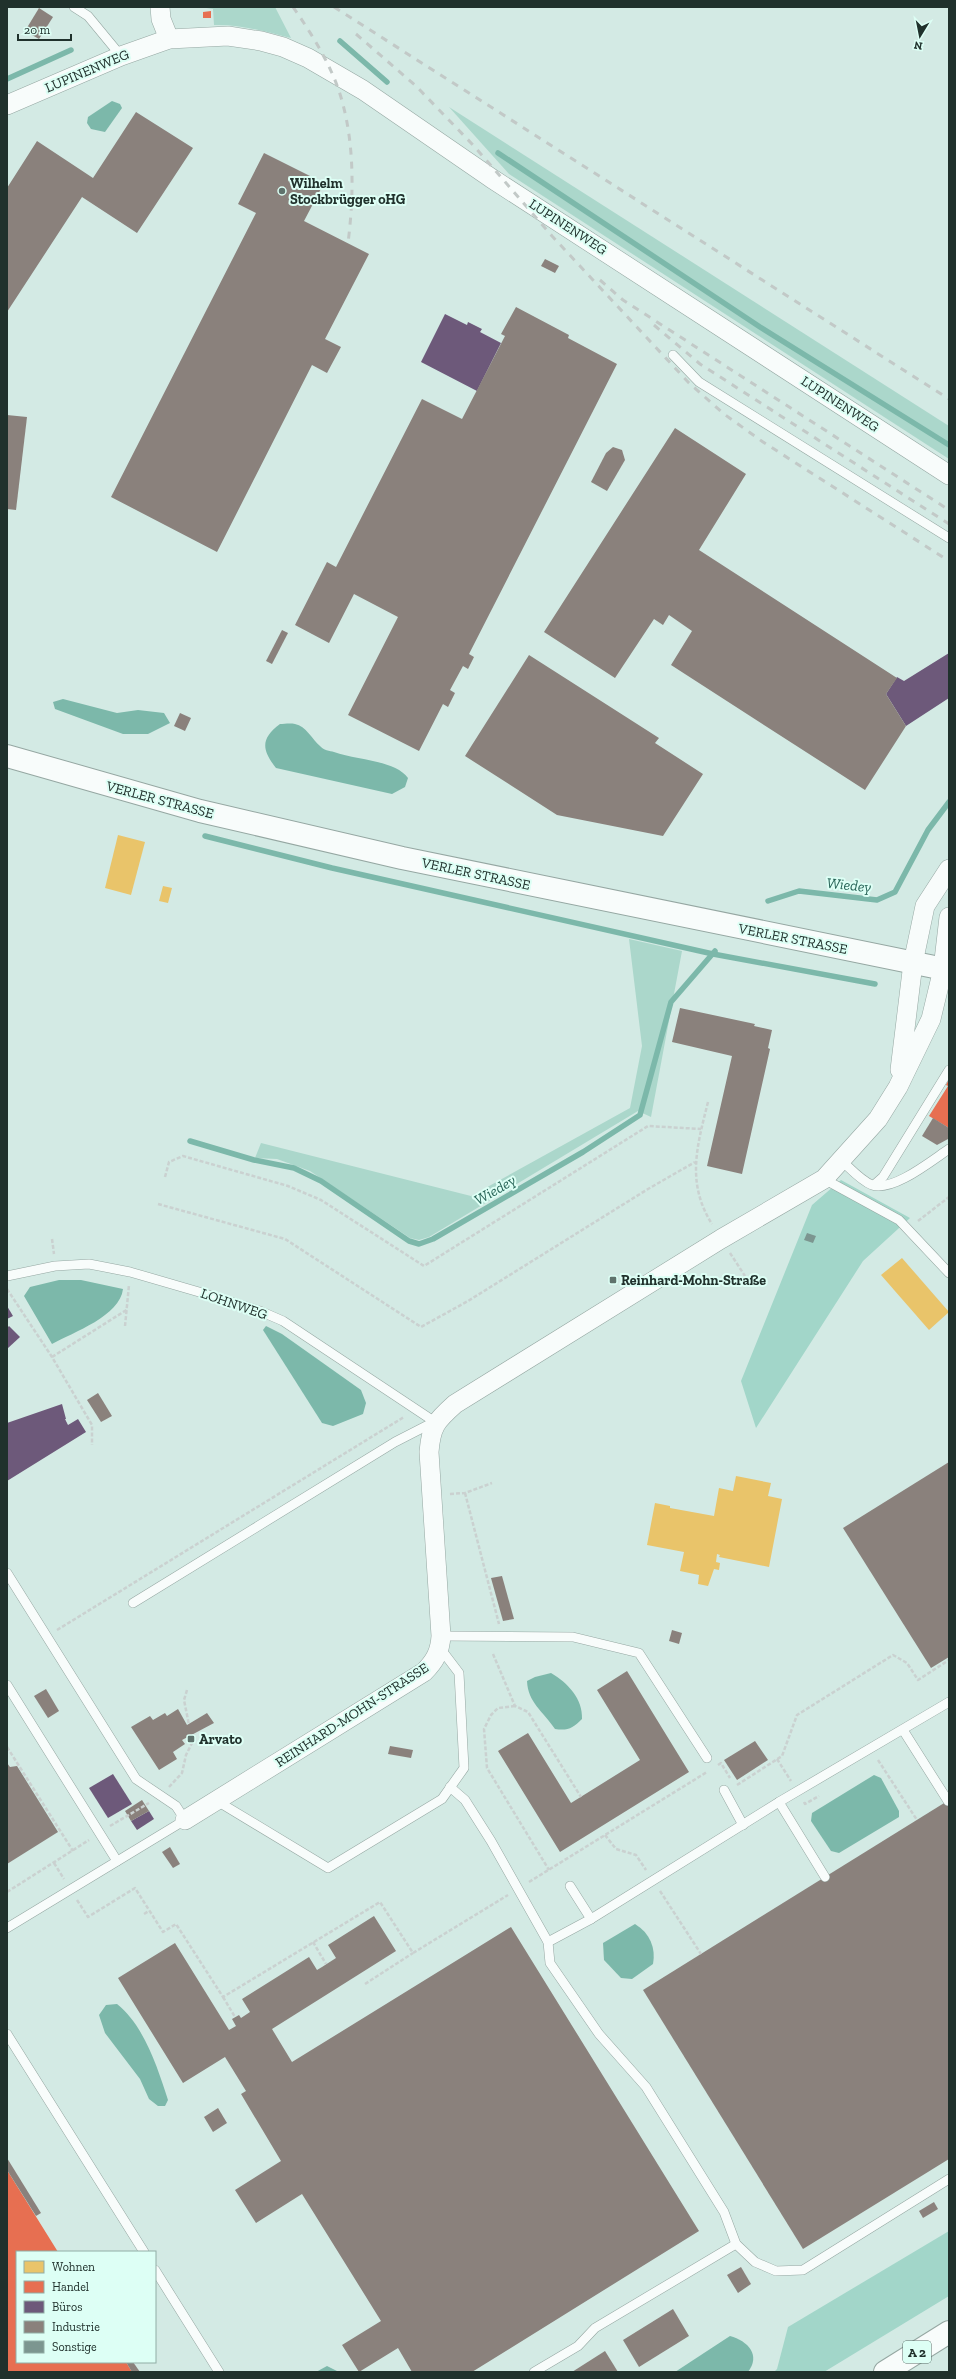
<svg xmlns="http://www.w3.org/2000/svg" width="956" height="2379" viewBox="0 0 956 2379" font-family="'Zilla Slab',serif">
<rect width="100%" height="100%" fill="#d3eae4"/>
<g fill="#abd7cb">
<path d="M200,7H275L291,38C266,32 240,24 214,25L213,9Z"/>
<polygon points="449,107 949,426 949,459 509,174"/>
<polygon points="629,939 682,951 651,1117 638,1111 429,1237 419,1240 410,1238 310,1171 277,1159 255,1158 261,1143 471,1196 630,1108 642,1046"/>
</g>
<g fill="#a2d6c9">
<polygon points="841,1180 910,1218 863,1261 756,1428 741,1381 812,1205"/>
<polygon points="949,2231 949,2296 824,2372 774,2372 777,2369 788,2327"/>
</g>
<g fill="#7cb8aa">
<polygon points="112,101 120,104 122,108 105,132 91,129 87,123 88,117"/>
<polygon points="63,699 117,713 138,710 164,713 170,723 148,734 123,734 55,709 53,702"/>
<path d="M280,724C284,724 290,723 295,724C306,726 312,739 320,746C323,750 330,751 334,752C356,760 395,760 408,778L405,787L392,794L276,768C262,750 260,739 280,724Z"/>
<path d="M59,1280H81L123,1289C120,1316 74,1332 52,1344L24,1296L30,1287Z"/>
<polygon points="266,1326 282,1334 361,1390 366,1403 363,1414 333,1426 322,1423 263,1330"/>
<path d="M551,1673C568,1683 583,1699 582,1719C573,1728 568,1731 555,1729C543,1711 528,1703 527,1681L535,1677Z"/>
<polygon points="874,1775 881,1778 899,1811 899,1817 839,1853 831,1851 811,1821 812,1813"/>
<path d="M635,1924C650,1933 656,1948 653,1964L632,1979L621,1978L604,1960L603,1943Z"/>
<path d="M117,2004C144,2025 158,2069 168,2100L165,2106H158L149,2099L140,2079L105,2033L99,2015L106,2005Z"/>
<path d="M730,2336C748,2341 761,2355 748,2372H675Z"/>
<polygon points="327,2366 339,2372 316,2372"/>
</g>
<g fill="#e9c46a">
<polygon points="118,835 145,842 131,895 105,888"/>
<polygon points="163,886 172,888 168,903 159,901"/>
<polygon points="902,1258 949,1312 929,1330 881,1275"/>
<polygon points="736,1476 771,1483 768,1496 782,1499 769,1567 719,1557 720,1555 717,1554 716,1562 720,1563 719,1570 714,1569 708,1586 698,1584 699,1575 680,1571 684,1552 647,1545 655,1503 670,1506 670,1508 714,1516 719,1488 733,1491"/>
</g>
<g fill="#e76f51">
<polygon points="211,11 211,18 203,18 203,12"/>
<polygon points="949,1079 949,1128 929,1116 948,1086 946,1085"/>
<polygon points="7,2170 58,2252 17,2252 17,2362 126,2362 132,2372 7,2372"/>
</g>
<g fill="#6d597a">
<polygon points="445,314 467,325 468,322 482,329 480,332 501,343 477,391 421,362"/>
<polygon points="949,653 949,698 906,726 886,694 897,677 904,681"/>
<polygon points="7,1306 13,1316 7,1319"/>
<polygon points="9,1326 20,1337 7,1349 7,1328"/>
<polygon points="62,1404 66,1419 65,1419 68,1425 78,1419 86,1432 7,1481 7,1423"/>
<polygon points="113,1774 132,1804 108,1818 89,1788"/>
<polygon points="149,1811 154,1819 137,1830 131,1821"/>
</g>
<g fill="#8a817c">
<polygon points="39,8 53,17 39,39 25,31"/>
<polygon points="136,112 193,148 137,233 82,197 7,312 7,188 37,141 93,178"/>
<polygon points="264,153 324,183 304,221 369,254 325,339 341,347 327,373 312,365 217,552 111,497 256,213 238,204"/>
<polygon points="545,259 559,266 555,273 541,266"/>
<polygon points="516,307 569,335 568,338 617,364 469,654 474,657 468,669 463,666 450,690 455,693 448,707 443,704 419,751 348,715 398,617 354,594 329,643 295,625 327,562 336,567 422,399 462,419 505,336 501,334"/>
<polygon points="7,415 27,417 16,510 7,509"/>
<polygon points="675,428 746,474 699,550 897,678 886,694 906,726 865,790 671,665 692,631 669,615 663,625 654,619 615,678 544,632"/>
<polygon points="613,447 622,450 625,460 607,491 591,482 606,453"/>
<polygon points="282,630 288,633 272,664 266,661"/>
<polygon points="529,655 659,738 655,743 703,774 663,836 557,815 465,756"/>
<polygon points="180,713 191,718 185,731 174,726"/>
<polygon points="680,1008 755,1024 754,1026 772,1030 768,1048 770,1049 742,1174 707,1166 732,1056 672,1042"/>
<polygon points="933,1118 949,1128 948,1139 937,1145 922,1136"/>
<polygon points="98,1393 112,1416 101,1422 87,1400"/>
<polygon points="949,1462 949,1657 931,1668 843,1528"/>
<polygon points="502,1576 514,1619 503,1621 491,1578"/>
<polygon points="672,1630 682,1633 679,1644 669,1641"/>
<polygon points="627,1671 689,1772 560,1852 498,1751 528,1733 571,1803 640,1760 597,1690"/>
<polygon points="46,1689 59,1711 48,1718 34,1696"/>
<polygon points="178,1709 187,1725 207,1713 214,1723 182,1740 185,1744 173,1752 177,1759 159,1770 131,1727 150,1716 153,1720 165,1713 167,1716"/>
<polygon points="755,1741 768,1760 737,1780 724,1760"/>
<polygon points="390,1746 413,1750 411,1758 388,1754"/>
<polygon points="7,1763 10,1767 17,1766 58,1832 7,1864"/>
<polygon points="142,1800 149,1811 131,1821 125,1811"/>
<polygon points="949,1800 949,2159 803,2249 643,1990"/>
<polygon points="170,1847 180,1864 173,1868 162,1852"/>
<polygon points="374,1916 396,1951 272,2029 292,2062 511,1927 699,2231 472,2372 412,2372 398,2348 359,2372 342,2345 381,2321 302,2194 256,2223 235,2190 281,2161 241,2094 246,2091 225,2057 183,2083 118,1978 175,1943 229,2030 236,2026 232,2019 239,2015 241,2018 250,2012 242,1999 309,1957 317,1970 322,1967 336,1958 328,1945"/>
<polygon points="218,2108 227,2123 213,2132 204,2117"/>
<polygon points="7,2158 41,2213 36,2216 7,2170"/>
<polygon points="934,2202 938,2209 923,2218 919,2211"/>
<polygon points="741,2267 751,2284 738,2293 727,2275"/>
<polygon points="673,2309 689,2336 639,2367 623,2340"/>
<polygon points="605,2351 618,2372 572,2372"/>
<polygon points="126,2362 133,2362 140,2372 132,2372"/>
</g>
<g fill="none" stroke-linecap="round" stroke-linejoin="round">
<g stroke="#7cb8aa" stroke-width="5.5">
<polyline points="340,41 387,82"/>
<polyline points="7,79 71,50"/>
<polyline points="498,153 760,327 949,445"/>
<polyline points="205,836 332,868 713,954 875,984"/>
<polyline points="768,901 799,891 877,900 895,892 928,830 949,802"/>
<polyline points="190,1141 254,1160 294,1168 321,1181 409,1241 419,1244 433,1239 583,1152 640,1115 671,1002 715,951"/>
</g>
</g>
<polygon fill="#7c9690" points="807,1233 816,1236 813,1243 804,1240"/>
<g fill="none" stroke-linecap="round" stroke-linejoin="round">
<g stroke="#95a7a2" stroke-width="10">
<g id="service">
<polyline points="74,7 88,16 121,56"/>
<polyline points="673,355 699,382 949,538"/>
<path d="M841,1160C850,1168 860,1180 872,1185C893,1192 931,1161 949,1149"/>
<polyline points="824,1179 899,1220 949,1273"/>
<polyline points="874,1185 883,1177 949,1070"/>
<polyline points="7,1276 55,1266 89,1264 130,1272 199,1292 260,1311 283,1321 435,1422"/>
<polyline points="7,1573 136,1779 176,1806 185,1820 7,1928"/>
<polyline points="133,1603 395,1442 434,1422"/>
<polyline points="441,1636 573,1637 639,1653 707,1758"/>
<polyline points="7,1685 117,1861"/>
<polyline points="903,1730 948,1801"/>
<polyline points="450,1787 465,1800 491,1841 548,1942 550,1963 599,2034 646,2087 724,2212 736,2244 755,2262 776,2271 803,2270 949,2179"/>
<polyline points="724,1790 743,1825"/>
<polyline points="217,1801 328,1868 442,1799 464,1768 459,1673 440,1648"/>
<polyline points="779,1802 825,1877"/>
<polyline points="570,1886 591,1919"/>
<polyline points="548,1942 591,1919 779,1802 949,1702"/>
<polyline points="7,2034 144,2252"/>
<polyline points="155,2270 219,2372"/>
<polyline points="534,2372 578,2346 595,2328 736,2244"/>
</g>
</g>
<g stroke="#95a7a2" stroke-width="20">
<g id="minor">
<polyline points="160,7 161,19 169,39"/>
<polyline points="7,105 121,56 169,39 228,36 261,41 283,47 308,58 363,90 491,178 949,475"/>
<polyline points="900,1070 913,963 925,906 949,869"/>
<path d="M185,1820L424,1672C435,1661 440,1652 441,1636L429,1452C431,1426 436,1421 455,1404L721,1239L824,1179L878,1119L898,1087L931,1019L943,969L949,917"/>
</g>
</g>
<g stroke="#95a7a2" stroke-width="24">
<polyline id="secondary" points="7,756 200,811 402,858 949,970"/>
</g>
<g stroke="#95a7a2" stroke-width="24">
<polyline id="motorway" points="885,2372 949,2332"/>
</g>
<g stroke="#cad1d0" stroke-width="2.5" stroke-dasharray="4 2" stroke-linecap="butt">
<path d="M708,1102C697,1146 686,1183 712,1224"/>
<polyline points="165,1177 169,1162 183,1156 288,1186 321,1200 424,1266 648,1126 701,1129"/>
<polyline points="158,1204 285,1239 421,1327 468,1301 648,1189 695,1162"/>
<polyline points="918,1221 949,1197"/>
<polyline points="52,1239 54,1254"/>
<polyline points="730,1253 745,1276"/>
<polyline points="7,1289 52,1357 92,1425 92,1445"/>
<polyline points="125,1326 129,1285"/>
<polyline points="52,1357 128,1309"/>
<polyline points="465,1493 499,1624"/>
<polyline points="450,1494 465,1493 492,1483"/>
<polyline points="57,1630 404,1417"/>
<polyline points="493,1654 515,1706 528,1712 581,1797"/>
<polyline points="187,1690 184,1700 189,1725"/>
<polyline points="515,1706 498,1708 491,1715 484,1729 487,1768 549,1870"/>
<polyline points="7,1747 73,1851"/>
<polyline points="777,1759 791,1781"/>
<polyline points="878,1760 917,1820"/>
<polyline points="718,1765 721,1763 730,1778"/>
<polyline points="737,1785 782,1756 797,1715 893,1655 907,1663 918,1680 949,1660"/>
<polyline points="169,1787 182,1773 186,1755 194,1739 194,1734"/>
<polyline points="804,1802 805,1804 819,1796"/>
<polyline points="110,1826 149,1803"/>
<polyline points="605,1835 616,1849 636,1855 646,1870"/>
<polyline points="54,1863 64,1879"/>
<polyline points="529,1882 707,1772"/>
<polyline points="660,1891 701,1954"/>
<polyline points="7,1892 89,1840"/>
<polyline points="77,1900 88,1917 135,1888 163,1932 176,1924 223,1997 380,1902 413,1953 508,1895"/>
<polyline points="144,1914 149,1911"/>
<polyline points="313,1942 326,1964"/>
<polyline points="365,1984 413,1953"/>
<polyline points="223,1997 235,2017"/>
</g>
<use href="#service" stroke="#f8fcfb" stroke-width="9"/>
<use href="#minor" stroke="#f8fcfb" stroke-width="19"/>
<use href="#secondary" stroke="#f8fcfb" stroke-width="22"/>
<use href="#motorway" stroke="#f8fcfb" stroke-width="22"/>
<g stroke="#c2c9c7" stroke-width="3" stroke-dasharray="7 7" stroke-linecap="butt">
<path d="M293,7C307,27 321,49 331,71C355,122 355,188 348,243"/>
<polyline points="334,7 949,399"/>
<polyline points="356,34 416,86 474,146 552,236 689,383 724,414 763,442 949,561"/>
<polyline points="600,280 623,300 949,510"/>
<polyline points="654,325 700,364 949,524"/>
</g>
</g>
<g fill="#5f726c" stroke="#ddfff5" stroke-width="1.5">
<circle cx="282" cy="191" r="4"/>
<rect x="609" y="1276" width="8" height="8" rx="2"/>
<rect x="187" y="1735" width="8" height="8" rx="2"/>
</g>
<g text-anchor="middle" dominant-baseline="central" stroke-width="4" stroke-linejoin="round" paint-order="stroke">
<rect fill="#ddfff5" stroke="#596f68" stroke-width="1" x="903" y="2341" width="28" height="22" rx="3"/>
<g font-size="13" font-weight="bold" fill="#20312c">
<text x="917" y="2352">A 2</text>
</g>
<g font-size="14" fill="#20312c" stroke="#ddfff5">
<text transform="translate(87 71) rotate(-23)">LUPINENWEG</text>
<text transform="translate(568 227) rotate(33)">LUPINENWEG</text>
<text transform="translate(840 404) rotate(33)">LUPINENWEG</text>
<text transform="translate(160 800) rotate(15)">VERLER STRASSE</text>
<text transform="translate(476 874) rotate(12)">VERLER STRASSE</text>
<text transform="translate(793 939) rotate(11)">VERLER STRASSE</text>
<text transform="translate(234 1304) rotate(19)">LOHNWEG</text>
<text transform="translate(352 1715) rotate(-33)">REINHARD-MOHN-STRASSE</text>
</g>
<g font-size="14" font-weight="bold" fill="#20312c" stroke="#ddfff5" text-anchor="start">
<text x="290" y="183">Wilhelm<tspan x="290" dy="16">Stockbrügger oHG</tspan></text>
<text x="621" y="1280">Reinhard-Mohn-Straße</text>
<text x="199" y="1739">Arvato</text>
</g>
<g font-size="15" font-style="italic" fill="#266356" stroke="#ddfff5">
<text transform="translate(849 885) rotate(6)">Wiedey</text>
<text transform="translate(495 1190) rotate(-30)">Wiedey</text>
</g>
</g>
<rect width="956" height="2379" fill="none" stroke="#20312c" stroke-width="16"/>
<rect x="16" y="2251" width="140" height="112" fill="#ddfff5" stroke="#91ada5"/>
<rect x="24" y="2261" width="20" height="12" fill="#e9c46a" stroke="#91ada5"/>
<text x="52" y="2271" font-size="12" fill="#20312c">Wohnen</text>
<rect x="24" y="2281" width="20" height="12" fill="#e76f51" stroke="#91ada5"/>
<text x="52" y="2291" font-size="12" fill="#20312c">Handel</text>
<rect x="24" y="2301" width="20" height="12" fill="#6d597a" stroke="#91ada5"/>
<text x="52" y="2311" font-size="12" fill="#20312c">Büros</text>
<rect x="24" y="2321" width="20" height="12" fill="#8a817c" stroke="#91ada5"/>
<text x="52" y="2331" font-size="12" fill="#20312c">Industrie</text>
<rect x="24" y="2341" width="20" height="12" fill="#7c9690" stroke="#91ada5"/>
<text x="52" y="2351" font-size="12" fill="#20312c">Sonstige</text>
<g transform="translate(920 36) rotate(190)" stroke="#ddfff5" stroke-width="3" paint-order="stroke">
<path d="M0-3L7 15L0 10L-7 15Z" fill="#20312c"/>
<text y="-6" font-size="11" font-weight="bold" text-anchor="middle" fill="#20312c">N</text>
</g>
<path d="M18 34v6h53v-6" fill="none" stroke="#20312c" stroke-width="2"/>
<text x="24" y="34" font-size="12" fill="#20312c" stroke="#ddfff5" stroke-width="3" paint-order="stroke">20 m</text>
</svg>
